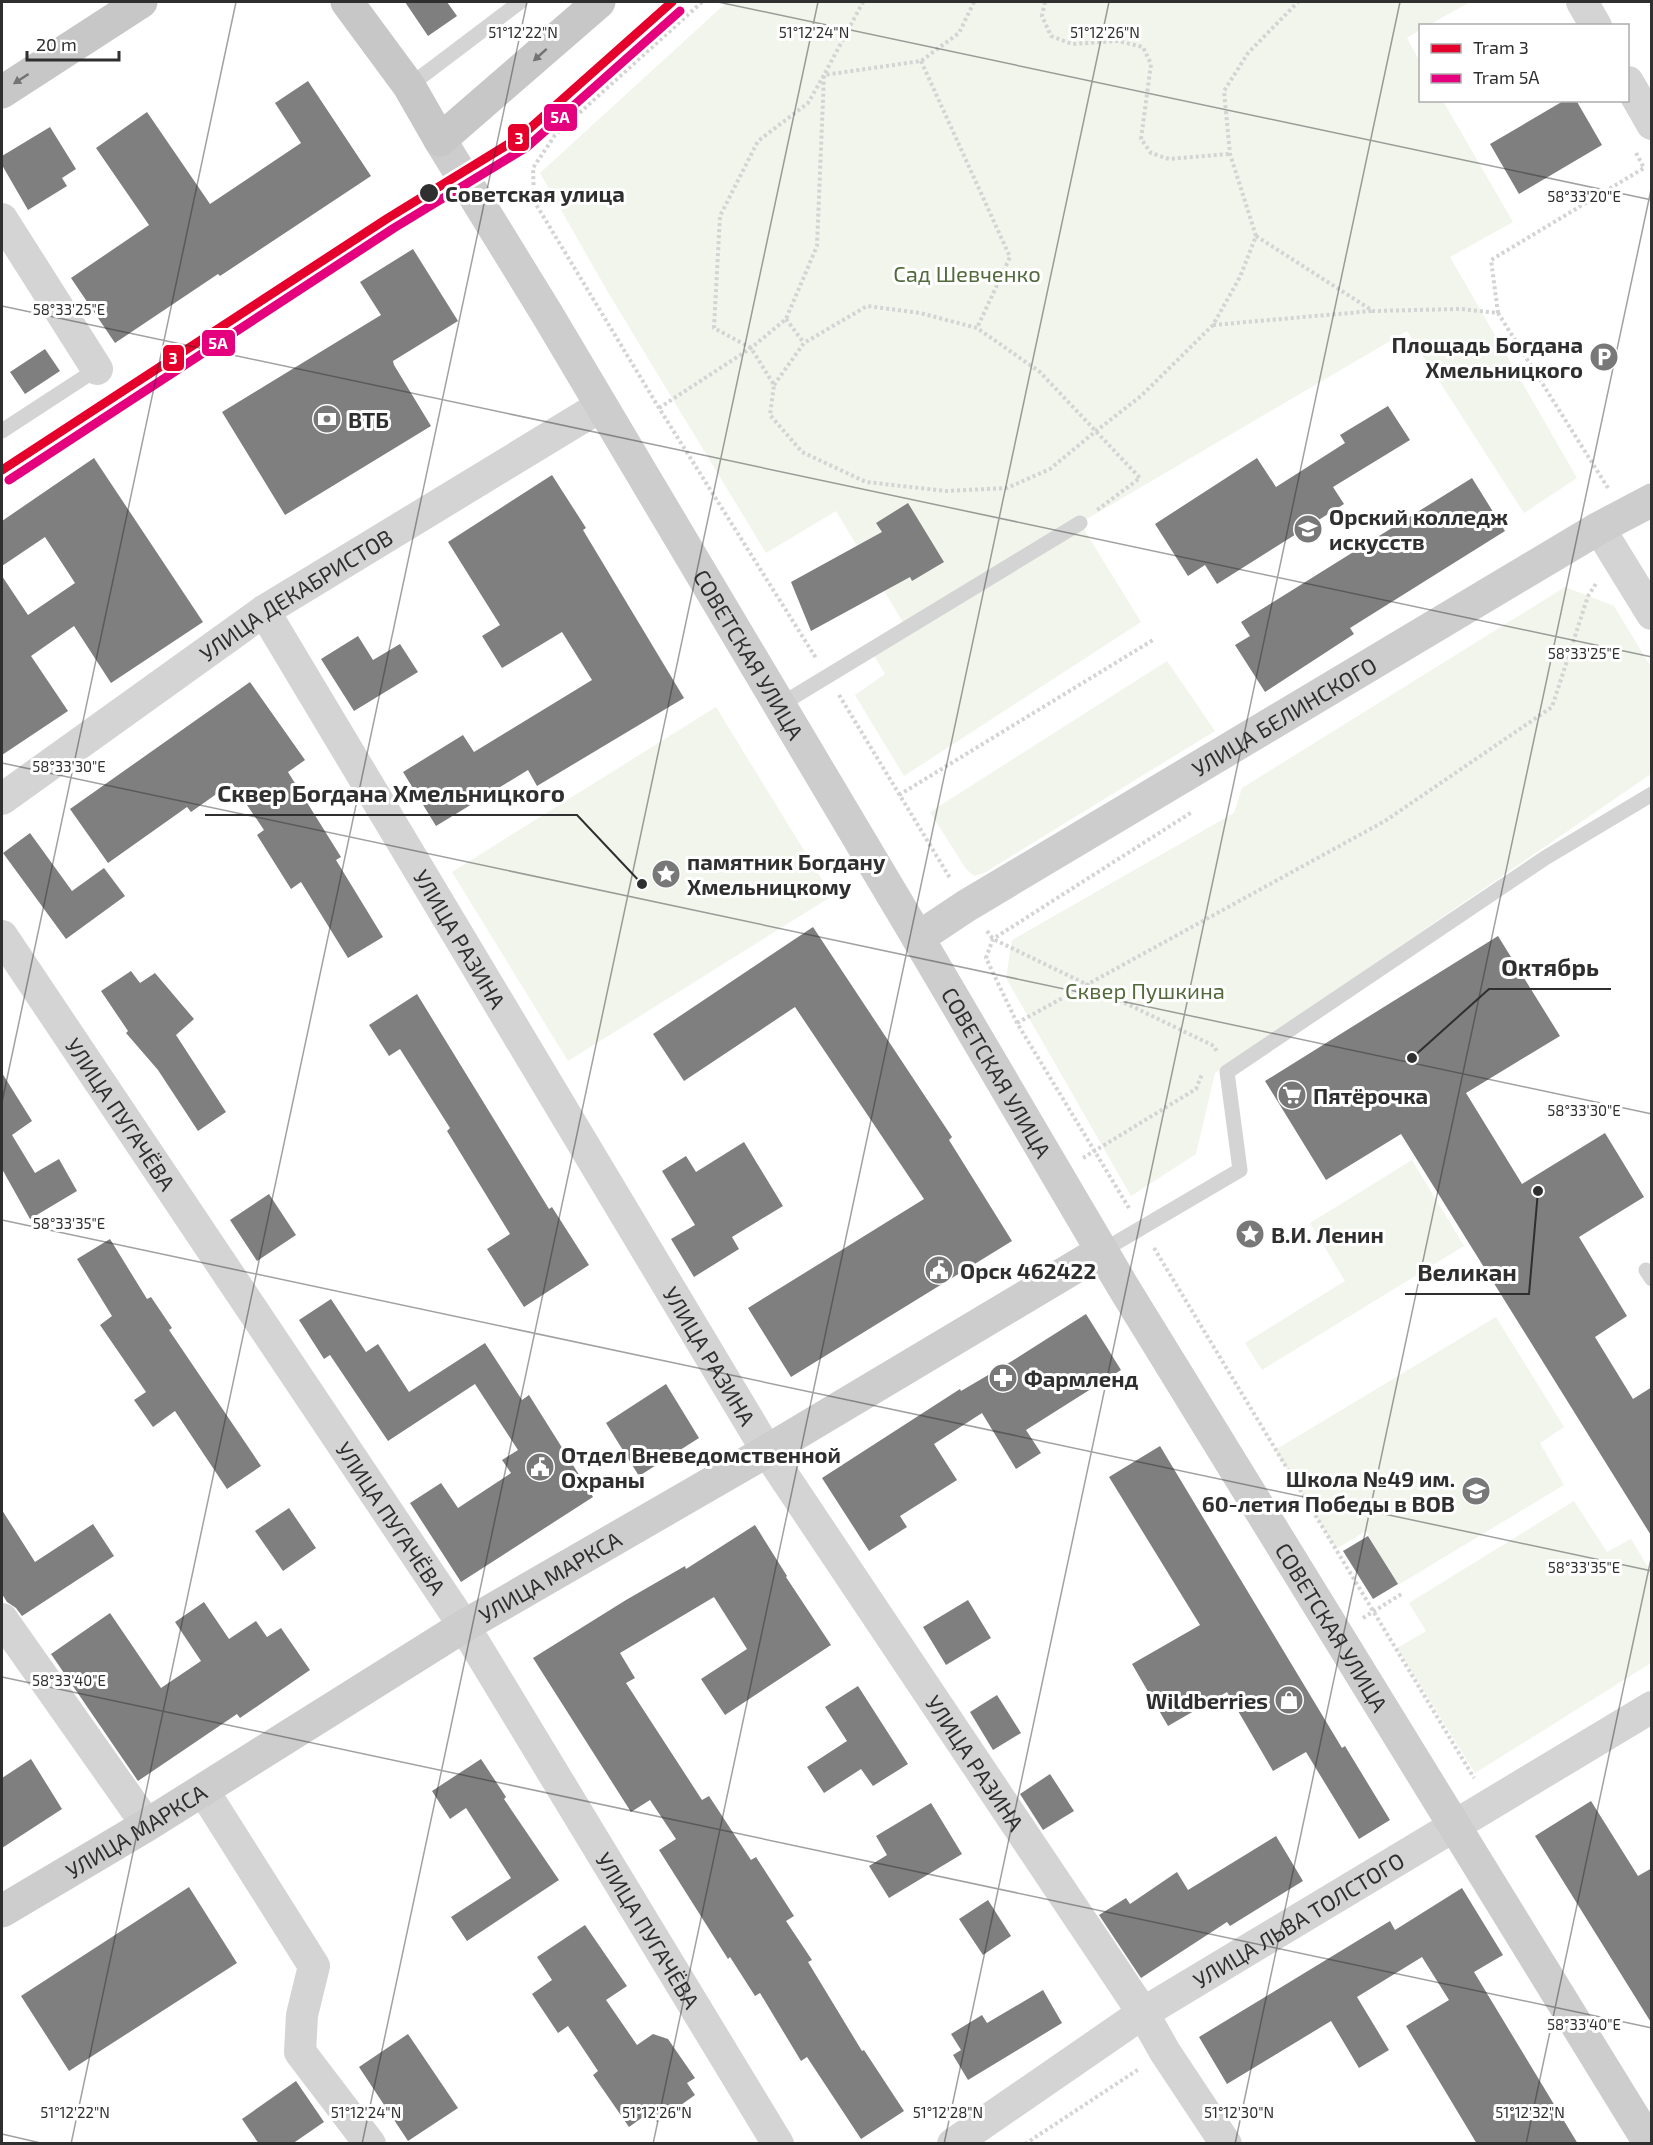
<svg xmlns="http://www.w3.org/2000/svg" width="1653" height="2145" viewBox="0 0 1653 2145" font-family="'Exo 2',sans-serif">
<rect width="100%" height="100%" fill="#fff"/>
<g fill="#f1f5ec">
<polygon points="727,2 1470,2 1429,25 1420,26 1420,30 1407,38 1420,62 1420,100 1443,101 1513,222 1450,257 1577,478 1524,513 1407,331 1080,523 1141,622 904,776 855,695 885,674 873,654 907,629 836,511 766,553 609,294 540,173"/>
<polygon points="1565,587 1614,606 1651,667 1651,774 1215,1073 1196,1154 1131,1196 1006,978 1012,940 1234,813 1242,788"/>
<polygon points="1167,661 1215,731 984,873 974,876 966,869 930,812"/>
<polygon points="716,707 832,896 568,1061 452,872"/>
<polygon points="1412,1160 1464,1246 1262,1370 1245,1343 1345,1281 1310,1223"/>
<polygon points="1496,1317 1564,1427 1540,1443 1564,1485 1398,1585 1366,1531 1336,1549 1275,1450"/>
<polygon points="1574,1501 1607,1552 1631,1539 1651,1572 1651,1663 1475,1773 1397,1648 1426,1631 1409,1603"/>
</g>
<g fill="#7f7f7f">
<polygon points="405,2 447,2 457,16 428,36"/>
<polygon points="308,81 371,176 220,276 218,274 115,343 71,278 149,225 96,148 147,112 210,204 301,143 275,103"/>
<polygon points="1565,100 1576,100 1602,145 1519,194 1490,144"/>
<polygon points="50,127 76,169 62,178 67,186 28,210 2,165 2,156"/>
<polygon points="413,249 458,321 393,361 394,365 431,426 285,515 222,412 381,315 360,282"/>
<polygon points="45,349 60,371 25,394 10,372"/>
<polygon points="1388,406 1410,440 1333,487 1344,504 1217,584 1205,565 1188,576 1155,524 1257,458 1276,487 1345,443 1340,435"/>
<polygon points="94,458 203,622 111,683 74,626 31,656 68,711 2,755 2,576 28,615 75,583 45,537 2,566 2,521"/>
<polygon points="552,475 586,528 583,530 684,698 537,786 528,770 436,826 403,772 463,735 474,752 592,680 562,632 502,668 482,636 500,625 448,542"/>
<polygon points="1472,478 1505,531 1350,628 1354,634 1265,692 1235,645 1250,636 1241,622"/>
<polygon points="908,503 944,562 912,581 910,577 811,631 791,582 882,532 876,523"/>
<polygon points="358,636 373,660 400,644 418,672 354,711 321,659"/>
<polygon points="250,682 305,760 288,772 341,857 336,860 383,937 348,958 301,882 291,889 257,835 264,830 232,783 191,812 187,807 108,863 70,809"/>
<polygon points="30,833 72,891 104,868 125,896 66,939 3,853"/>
<polygon points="813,927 952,1137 949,1140 1012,1241 791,1377 748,1308 924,1199 795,1007 684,1081 653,1034"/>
<polygon points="1498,936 1560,1036 1466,1093 1522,1184 1605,1133 1644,1197 1579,1237 1627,1316 1595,1337 1633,1399 1652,1387 1652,1537 1401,1134 1326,1180 1265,1081"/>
<polygon points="131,971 140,983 155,973 194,1019 176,1035 226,1112 198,1131 158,1070 126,1033 128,1031 101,991"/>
<polygon points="417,994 549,1209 552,1207 589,1265 524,1307 487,1249 510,1234 447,1131 450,1128 400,1049 389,1056 369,1025"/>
<polygon points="2,1073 32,1121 12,1135 35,1173 59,1159 77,1191 30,1219 2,1169"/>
<polygon points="744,1142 783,1206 732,1237 739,1249 694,1277 671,1239 695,1225 662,1171 686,1156 696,1172"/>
<polygon points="269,1194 296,1235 257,1261 230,1220"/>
<polygon points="110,1239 147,1299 151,1297 172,1328 169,1330 261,1466 227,1489 175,1411 153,1427 134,1400 146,1392 100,1325 112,1316 77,1259"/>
<polygon points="331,1299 366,1352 378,1344 409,1392 485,1343 522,1400 529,1395 593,1497 461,1582 410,1503 441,1483 458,1508 511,1473 502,1460 518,1450 475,1384 388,1441 330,1355 324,1359 299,1320"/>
<polygon points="1086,1314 1121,1370 1026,1430 1041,1453 1016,1469 982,1413 934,1444 957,1480 900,1516 907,1527 869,1551 822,1478 960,1389 961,1391 1012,1361"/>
<polygon points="666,1384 699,1438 639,1476 606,1423"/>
<polygon points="1160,1446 1342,1748 1345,1746 1390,1820 1359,1839 1306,1752 1273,1771 1227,1692 1168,1726 1132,1664 1200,1625 1109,1477"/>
<polygon points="289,1508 316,1548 283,1571 255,1531"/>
<polygon points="2,1510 35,1562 93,1524 114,1556 22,1616 16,1608 7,1602 2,1594"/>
<polygon points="755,1525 787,1576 786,1577 831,1645 725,1715 701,1679 747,1649 714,1597 620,1653 635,1678 626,1683 702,1800 709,1796 751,1860 756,1857 794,1916 786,1921 812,1960 808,1962 862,2051 864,2050 904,2111 861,2139 807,2057 801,2061 760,1993 755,1996 730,1957 728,1959 659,1850 676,1839 650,1800 631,1812 533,1658 626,1600 685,1566 686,1569"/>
<polygon points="1368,1536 1398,1584 1373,1599 1343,1551"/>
<polygon points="968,1600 991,1638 946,1665 923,1627"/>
<polygon points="204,1602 229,1639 256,1621 267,1637 281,1628 310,1670 240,1718 237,1714 138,1781 51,1654 110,1613 161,1688 201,1661 175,1622"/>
<polygon points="858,1686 908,1764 873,1786 861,1769 824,1793 807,1767 847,1741 825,1707"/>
<polygon points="997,1695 1021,1733 993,1750 970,1712"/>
<polygon points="31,1759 62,1809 2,1848 2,1778"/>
<polygon points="481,1759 506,1797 504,1799 559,1880 467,1941 451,1917 511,1878 466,1808 450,1819 432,1791"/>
<polygon points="1050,1774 1074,1811 1043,1830 1020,1794"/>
<polygon points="1591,1801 1638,1876 1652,1868 1652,2024 1535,1836"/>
<polygon points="931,1803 962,1854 889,1898 869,1866 887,1855 876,1836"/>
<polygon points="1276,1836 1303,1881 1230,1926 1227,1922 1141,1978 1099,1915 1126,1898 1130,1904 1177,1872 1188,1890"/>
<polygon points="189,1887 237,1963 69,2071 21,1996"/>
<polygon points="1462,1888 1503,1955 1474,1972 1578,2144 1477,2144 1406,2026 1449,2000 1422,1957 1357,1997 1389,2050 1359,2068 1331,2021 1227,2084 1199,2037 1390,1921 1395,1930"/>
<polygon points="988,1900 1011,1936 983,1955 959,1919"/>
<polygon points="585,1925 627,1986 606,2000 637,2045 653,2034 668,2039 695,2078 687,2083 695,2095 657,2122 650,2112 629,2127 593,2075 598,2071 568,2026 558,2033 532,1994 552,1980 537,1957"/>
<polygon points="1043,1990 1062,2023 968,2080 953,2055 961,2050 951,2034 982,2015 987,2023"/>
<polygon points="408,2034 458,2108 408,2141 359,2067"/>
<polygon points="296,2081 324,2122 292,2144 259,2144 242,2119"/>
</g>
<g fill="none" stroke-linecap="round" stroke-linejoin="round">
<g stroke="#d4d4d4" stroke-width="4" stroke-dasharray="3 3" stroke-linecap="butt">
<polyline points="702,2 555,135 533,168 534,201 659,408 816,658"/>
<polyline points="974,2 959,33 921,61 824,75 808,103 758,141 720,216 714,328 751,348 774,385 770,415 802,452 866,482 946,491 1007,488 1050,469 1096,431 1141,396 1213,325 1240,277 1256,236 1230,154 1224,91 1248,53 1298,2"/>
<polyline points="1045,2 1042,16 1051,36 1072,44 1118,41 1143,47 1151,64 1141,139 1151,153 1169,159 1230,154"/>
<polyline points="921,61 1010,257 977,328"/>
<polyline points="1256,236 1373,311 1461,309 1498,313 1608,488"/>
<polyline points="1498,313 1491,260 1644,168 1635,151"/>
<polyline points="786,319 804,343"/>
<polyline points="1213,325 1372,311"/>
<polyline points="774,385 804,343 867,306 920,313 977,328 1040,372 1140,478 1097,510"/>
<polyline points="659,408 751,348 786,319 817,246 824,75 863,2"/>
<polyline points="839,695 950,878"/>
<polyline points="899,795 1153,640"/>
<polyline points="987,931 993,939 1214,1046 1217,1052"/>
<polyline points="1017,1023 1385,821 1552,707 1588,596 1597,582"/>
<polyline points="1083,1158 1196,1089 1202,1074"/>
<polyline points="1129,1208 1017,1023 986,958 993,939 1192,812"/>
<polyline points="1154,1248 1474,1778"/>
<polyline points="1363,1618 1403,1593"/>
<polyline points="1025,2144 1139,2069"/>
</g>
<g stroke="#d4d4d4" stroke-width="15">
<polyline points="409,86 520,2"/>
<polyline points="2,431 97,369"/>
<polyline points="780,705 1080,523"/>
<polyline points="1102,1251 1240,1170 1227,1072 1545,858 1652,794"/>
<polyline points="1646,1270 1652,1279"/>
</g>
<g stroke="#d4d4d4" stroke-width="32">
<polyline points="1582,2 1596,26"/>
<polyline points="1628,82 1652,124"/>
<polyline points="2,219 97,369"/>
<polyline points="1599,528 1652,614"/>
<path id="s1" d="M264,611L767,1451L1143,2013L1165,2052L1226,2144"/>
<path id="s2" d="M2,799L264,611L601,406"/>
<path id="s3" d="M2,936L464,1626L778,2144"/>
<polyline points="2,1619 147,1825"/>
<polyline points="203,1790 314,1966 302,2015 300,2052 370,2144"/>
<path id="s4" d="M953,2144L1143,2013L1652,1707"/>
</g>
<g stroke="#cdcdcd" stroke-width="33">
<path id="s5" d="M440,140L547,314L918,938L1122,1285L1650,2144"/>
<path id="s6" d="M918,938L966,906L1599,528L1652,500"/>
<path id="s7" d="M2,1911L147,1825L464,1626L767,1451L1102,1251"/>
</g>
<g stroke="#c7c7c7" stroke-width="33">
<polyline points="347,2 409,86 440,140 599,2"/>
<polyline points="2,92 141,2"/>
</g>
<g stroke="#fff" stroke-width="14">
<polyline id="tram-1" points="2,470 388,218 520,137 672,2"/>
</g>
<g stroke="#fff" stroke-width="14">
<polyline id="tram-2" points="9,480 394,228 527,147 680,11"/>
</g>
<use href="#tram-1" stroke="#e4002b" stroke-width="9"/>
<use href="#tram-2" stroke="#e5007d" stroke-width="9"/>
</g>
<defs><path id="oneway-solid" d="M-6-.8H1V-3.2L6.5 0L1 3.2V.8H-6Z" transform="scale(1.5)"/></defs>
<g fill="#737373">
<use href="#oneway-solid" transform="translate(540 55) rotate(138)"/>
<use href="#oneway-solid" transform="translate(21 79) rotate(147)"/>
</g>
<path fill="none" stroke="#2f2f2f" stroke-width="1.5" stroke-opacity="0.45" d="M718,2L1652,200M2,306L1652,657M2,763L1652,1114M2,1102L236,2M2,1220L1652,1571M2,1677L1652,2028M2,2134L45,2144M71,2144L527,2M362,2144L818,2M653,2144L1109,2M944,2144L1400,2M1235,2144L1652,185M1526,2144L1652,1554"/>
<defs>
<g id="parking-disc" transform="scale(1.5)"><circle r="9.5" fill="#787878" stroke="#fff"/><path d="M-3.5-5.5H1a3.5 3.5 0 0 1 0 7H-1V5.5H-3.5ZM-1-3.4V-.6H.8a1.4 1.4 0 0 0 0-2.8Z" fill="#fff"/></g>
<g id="bank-disc" transform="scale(1.5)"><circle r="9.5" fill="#787878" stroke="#fff"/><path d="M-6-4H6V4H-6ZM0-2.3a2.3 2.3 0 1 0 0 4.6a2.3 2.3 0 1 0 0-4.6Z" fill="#fff"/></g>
<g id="university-disc" transform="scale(1.5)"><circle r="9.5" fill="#787878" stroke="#fff"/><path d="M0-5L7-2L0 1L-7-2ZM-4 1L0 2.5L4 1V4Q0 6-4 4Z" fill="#fff"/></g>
<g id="sight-disc" transform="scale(1.5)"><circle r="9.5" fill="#787878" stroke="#fff"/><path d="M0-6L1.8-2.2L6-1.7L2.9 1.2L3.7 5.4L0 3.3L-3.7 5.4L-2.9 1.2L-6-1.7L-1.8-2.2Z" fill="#fff"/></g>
<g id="supermarket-disc" transform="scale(1.5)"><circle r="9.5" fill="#787878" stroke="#fff"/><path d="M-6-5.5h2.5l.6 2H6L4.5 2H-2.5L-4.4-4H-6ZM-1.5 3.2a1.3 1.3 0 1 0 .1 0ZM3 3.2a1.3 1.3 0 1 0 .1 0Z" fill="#fff"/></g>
<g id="civic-disc" transform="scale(1.5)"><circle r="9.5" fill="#787878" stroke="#fff"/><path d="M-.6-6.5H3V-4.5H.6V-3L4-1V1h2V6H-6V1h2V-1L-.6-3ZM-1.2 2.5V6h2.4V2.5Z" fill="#fff"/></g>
<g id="pharmacy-disc" transform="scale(1.5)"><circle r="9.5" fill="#787878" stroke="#fff"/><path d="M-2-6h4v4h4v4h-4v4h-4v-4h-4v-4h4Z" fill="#fff"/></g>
<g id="school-disc" transform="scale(1.5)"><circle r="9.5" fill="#787878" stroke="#fff"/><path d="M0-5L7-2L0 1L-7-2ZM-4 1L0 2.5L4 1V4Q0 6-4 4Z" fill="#fff"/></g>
<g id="shop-disc" transform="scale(1.5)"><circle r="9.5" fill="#787878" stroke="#fff"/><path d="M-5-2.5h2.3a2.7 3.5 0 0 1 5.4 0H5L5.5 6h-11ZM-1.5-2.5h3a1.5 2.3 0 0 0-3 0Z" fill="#fff"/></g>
</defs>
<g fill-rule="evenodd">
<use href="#parking-disc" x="1604" y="357"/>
<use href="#bank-disc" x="327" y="419"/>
<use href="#university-disc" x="1308" y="529"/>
<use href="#sight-disc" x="666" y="874"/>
<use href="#supermarket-disc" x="1292" y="1095"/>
<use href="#sight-disc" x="1250" y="1234"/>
<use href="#civic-disc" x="939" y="1270"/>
<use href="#pharmacy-disc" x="1003" y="1378"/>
<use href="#civic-disc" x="540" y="1467"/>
<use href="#school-disc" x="1476" y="1491"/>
<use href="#shop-disc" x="1289" y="1700"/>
</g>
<circle fill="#2f2f2f" stroke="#fff" stroke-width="2" cx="429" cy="193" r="10"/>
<g text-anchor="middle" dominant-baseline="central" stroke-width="6" stroke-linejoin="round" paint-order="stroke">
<g font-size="22" font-weight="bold" fill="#2f2f2f" stroke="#fff" text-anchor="start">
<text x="445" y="193">Советская улица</text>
</g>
<g font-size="22" fill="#526a3c" stroke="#fff">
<text x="967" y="273">Сад Шевченко</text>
<text x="1145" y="990">Сквер Пушкина</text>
</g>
<g font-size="22" font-weight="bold" fill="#2f2f2f" stroke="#fff" text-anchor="start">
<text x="1583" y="344" text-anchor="end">Площадь Богдана<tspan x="1583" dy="25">Хмельницкого</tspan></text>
<text x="348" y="419">ВТБ</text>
<text x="1329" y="516">Орский колледж<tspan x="1329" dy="25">искусств</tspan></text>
<text x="687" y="861">памятник Богдану<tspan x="687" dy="25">Хмельницкому</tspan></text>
<text x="1313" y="1095">Пятёрочка</text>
<text x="1271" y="1234">В.И. Ленин</text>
<text x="960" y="1270">Орск 462422</text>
<text x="1024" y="1378">Фармленд</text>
<text x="561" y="1454">Отдел Вневедомственной<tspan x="561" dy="25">Охраны</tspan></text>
<text x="1455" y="1478" text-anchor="end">Школа №49 им.<tspan x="1455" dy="25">60-летия Победы в ВОВ</tspan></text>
<text x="1268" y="1700" text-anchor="end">Wildberries</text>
</g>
<g font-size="22" fill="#2f2f2f" stroke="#fff">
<text stroke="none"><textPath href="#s2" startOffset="358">УЛИЦА ДЕКАБРИСТОВ</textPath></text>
<text stroke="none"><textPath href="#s5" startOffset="600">СОВЕТСКАЯ УЛИЦА</textPath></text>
<text stroke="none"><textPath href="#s6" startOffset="428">УЛИЦА БЕЛИНСКОГО</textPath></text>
<text stroke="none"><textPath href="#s1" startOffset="382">УЛИЦА РАЗИНА</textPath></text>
<text stroke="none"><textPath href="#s5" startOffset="1086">СОВЕТСКАЯ УЛИЦА</textPath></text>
<text stroke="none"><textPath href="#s3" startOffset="214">УЛИЦА ПУГАЧЁВА</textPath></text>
<text stroke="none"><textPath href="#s1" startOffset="868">УЛИЦА РАЗИНА</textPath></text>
<text stroke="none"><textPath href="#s3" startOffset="700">УЛИЦА ПУГАЧЁВА</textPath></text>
<text stroke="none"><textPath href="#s7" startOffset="642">УЛИЦА МАРКСА</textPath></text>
<text stroke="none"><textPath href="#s5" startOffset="1734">СОВЕТСКАЯ УЛИЦА</textPath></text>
<text stroke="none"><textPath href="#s1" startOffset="1354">УЛИЦА РАЗИНА</textPath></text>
<text stroke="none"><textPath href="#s7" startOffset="156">УЛИЦА МАРКСА</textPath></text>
<text stroke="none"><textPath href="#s4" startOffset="412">УЛИЦА ЛЬВА ТОЛСТОГО</textPath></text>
<text stroke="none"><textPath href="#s3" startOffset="1186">УЛИЦА ПУГАЧЁВА</textPath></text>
</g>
</g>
<g font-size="15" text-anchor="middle" fill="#2f2f2f" stroke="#fff" stroke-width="6" stroke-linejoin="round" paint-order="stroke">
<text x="523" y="38">51°12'22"N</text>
<text x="814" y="38">51°12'24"N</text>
<text x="1105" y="38">51°12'26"N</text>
<text x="1584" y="202">58°33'20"E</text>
<text x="69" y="315">58°33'25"E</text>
<text x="1584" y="659">58°33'25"E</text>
<text x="69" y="772">58°33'30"E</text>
<text x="1584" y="1116">58°33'30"E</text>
<text x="69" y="1229">58°33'35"E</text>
<text x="1584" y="1573">58°33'35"E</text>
<text x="69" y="1686">58°33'40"E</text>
<text x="1584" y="2030">58°33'40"E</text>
<text x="75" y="2118">51°12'22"N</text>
<text x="366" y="2118">51°12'24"N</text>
<text x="657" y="2118">51°12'26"N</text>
<text x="948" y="2118">51°12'28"N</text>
<text x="1239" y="2118">51°12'30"N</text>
<text x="1530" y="2118">51°12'32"N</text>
</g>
<path fill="none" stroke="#2f2f2f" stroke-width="2" d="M642 884L577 815H205M1412 1058L1489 989H1611M1538 1191L1529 1294H1405"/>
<g fill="#2f2f2f" stroke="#fff" stroke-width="2">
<circle cx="642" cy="884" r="6"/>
<circle cx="1412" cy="1058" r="6"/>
<circle cx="1538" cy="1191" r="6"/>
</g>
<g font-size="24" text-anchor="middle" font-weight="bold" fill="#2f2f2f" stroke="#fff" stroke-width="6" stroke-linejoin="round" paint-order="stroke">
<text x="391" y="802">Сквер Богдана Хмельницкого</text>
<text x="1550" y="976">Октябрь</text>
<text x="1467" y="1281">Великан</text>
</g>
<g stroke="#fff" stroke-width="2">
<rect x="543" y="103" width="35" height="29" rx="6" fill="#e5007d"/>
<rect x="507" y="123" width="23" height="29" rx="6" fill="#e4002b"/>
<rect x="201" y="329" width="35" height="28" rx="6" fill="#e5007d"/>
<rect x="162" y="344" width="23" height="28" rx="6" fill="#e4002b"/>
</g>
<g font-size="16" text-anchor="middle" font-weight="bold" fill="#fff">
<text x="560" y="123">5А</text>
<text x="519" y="144">3</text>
<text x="218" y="349">5А</text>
<text x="173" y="364">3</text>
</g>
<rect width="1653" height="2145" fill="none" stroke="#2f2f2f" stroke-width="6"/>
<rect x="1419" y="24" width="210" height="78" fill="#ffffff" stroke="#acacac" stroke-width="1.5"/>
<rect x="1431" y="44" width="30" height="9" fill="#e4002b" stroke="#acacac" stroke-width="1.5"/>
<text x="1473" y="54" font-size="18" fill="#2f2f2f">Tram 3</text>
<rect x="1431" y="74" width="30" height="9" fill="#e5007d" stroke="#acacac" stroke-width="1.5"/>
<text x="1473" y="84" font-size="18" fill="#2f2f2f">Tram 5А</text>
<path d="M27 51v9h92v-9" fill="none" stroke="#2f2f2f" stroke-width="3"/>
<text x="36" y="51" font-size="18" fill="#2f2f2f" stroke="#ffffff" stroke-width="4.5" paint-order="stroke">20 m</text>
</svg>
